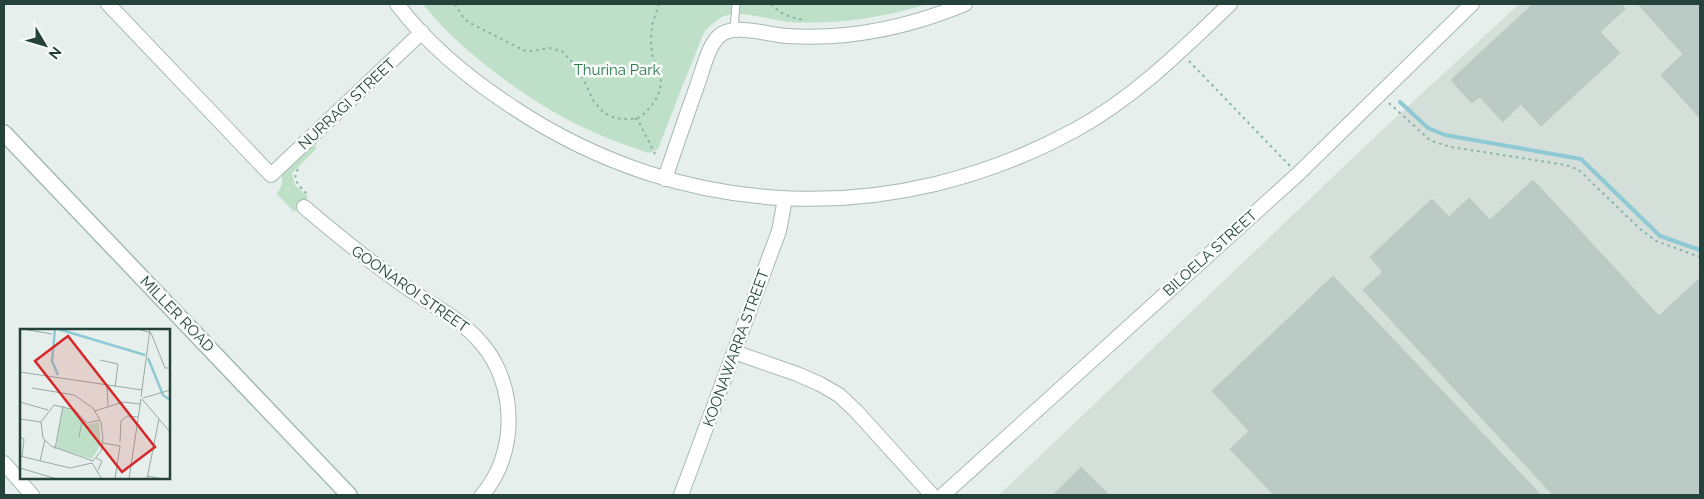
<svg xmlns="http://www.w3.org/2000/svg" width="1704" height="499" viewBox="0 0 1704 499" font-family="Raleway,sans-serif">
<rect width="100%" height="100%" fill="#e6efeb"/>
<polygon fill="#d4dfda" points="1519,4 1700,4 1700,495 999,495 1379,133"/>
<g fill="#bfe0c8">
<path d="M423,4H927C883,18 834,25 788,22C771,20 745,11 728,15C720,17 711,24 706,30C701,37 698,49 694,58C681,88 670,119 658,149L648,153C623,144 598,135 574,123C522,96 459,50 423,4Z"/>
<polygon points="314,145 317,148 292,173 295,185 308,197 294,212 277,194 282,184 282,175"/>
</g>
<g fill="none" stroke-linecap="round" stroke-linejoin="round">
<polyline stroke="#8ec9d4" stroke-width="4" points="1400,102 1428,128 1445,135 1581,159 1660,236 1700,250"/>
</g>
<g fill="#bbcac4" stroke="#b8c9c2">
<polygon points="1533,4 1621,4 1625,9 1600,32 1620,53 1541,126 1521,104 1503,122 1480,97 1472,103 1451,80"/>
<polygon points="1641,4 1700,4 1700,118 1661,75 1683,54 1639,5"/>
<polygon points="1533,180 1659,316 1700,278 1700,491 1696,495 1553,495 1363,290 1383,272 1370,257 1432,199 1449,217 1469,198 1490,220"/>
<polygon points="1333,276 1541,495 1274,495 1230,449 1249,431 1212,391"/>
<polygon points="1081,467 1109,495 1053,495"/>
</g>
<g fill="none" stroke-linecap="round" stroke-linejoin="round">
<g stroke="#a8b8b2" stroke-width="9">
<polyline id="lane" points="734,29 736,4"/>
</g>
<g stroke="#a8b8b2" stroke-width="16">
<g id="street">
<polyline points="108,4 271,175 422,32"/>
<path d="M397,4C428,45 471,80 514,108C686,222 895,228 1075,130C1135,97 1182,50 1230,4"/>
<path d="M665,179C675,148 686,117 697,86C703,70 707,49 718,37C732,22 768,35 787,36C847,40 909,27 965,4"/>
<path d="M304,207C337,235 370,262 406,287C433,306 460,318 482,344C517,385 518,454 482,495"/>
<polyline points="734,352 797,374 820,384 839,395 856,411 932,495"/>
<polyline points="4,463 32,495"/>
<polyline points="681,495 779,231 785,199"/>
<polyline points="943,495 1298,174 1472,4"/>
</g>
</g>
<g stroke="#a4bbb3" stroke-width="18">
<polyline id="secondary" points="4,133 349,495"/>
</g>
<g stroke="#86b3a5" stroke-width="2" stroke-dasharray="2.5 4" stroke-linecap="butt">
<polyline points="455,4 463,17 468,22 525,51 532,51 549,48 562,51 579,70 593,100 603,112 612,117 621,119 630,119 638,118 646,112 655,101 660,90 661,80 652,54 651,40 652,25 659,4"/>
<path d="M771,4C780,14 791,18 805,20"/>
<polyline points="1189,61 1290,166"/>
<polyline points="1389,103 1431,141 1451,147 1566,165 1579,170 1640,229 1656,241 1700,257"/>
<polyline points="635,118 640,124 657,158"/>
<path d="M298,169C291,179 300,187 307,194"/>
</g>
<use href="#lane" stroke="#fff" stroke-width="7"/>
<use href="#street" stroke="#fff" stroke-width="14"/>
<use href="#secondary" stroke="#fff" stroke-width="15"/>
</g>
<g text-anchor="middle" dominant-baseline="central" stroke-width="5" stroke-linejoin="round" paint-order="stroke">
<g font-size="15" fill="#2d7a4b" stroke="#f7fbf9">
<text x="617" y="70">Thurina Park</text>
</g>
<g font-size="15" fill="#24423a" stroke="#f7fbf9">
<text transform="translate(347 104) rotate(-43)">NURRAGI STREET</text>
<text transform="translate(1210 253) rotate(-42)">BILOELA STREET</text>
<text transform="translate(410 289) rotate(35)">GOONAROI STREET</text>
<text transform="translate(177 314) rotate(46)">MILLER ROAD</text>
<text transform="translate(736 348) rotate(-70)">KOONAWARRA STREET</text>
</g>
</g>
<g transform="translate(20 329)">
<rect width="150" height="150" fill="#e6efeb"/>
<path d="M43,78L56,83L67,96L79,93L81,115L72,130L36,119Z" fill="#bfe0c8"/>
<path fill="none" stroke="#8ec9d4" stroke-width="2.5" d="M35,0L32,32L38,46M38,0L125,26M128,29L143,66L150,71"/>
<path fill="none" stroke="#98aaa4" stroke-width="1" d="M3,0L32,5M118,0L131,4L145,39H150M80,31L98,35L95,58M0,43L122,61M87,57L88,77M12,59L54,66L73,79L81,93L83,109L81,122L73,132M121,68L130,0M123,69L150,61M122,70L150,103M0,73L28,81M75,82L103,73L120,75M0,90L21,93M0,108L4,110L2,128M59,108L62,92M100,113L101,92L107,87L118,88M83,114L100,117L95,150M35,120L43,77M0,127L50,139L72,134M76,129L82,132L78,141M20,132L25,111M73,132L31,117L23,109L21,93L34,76L55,81L67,94L80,91M72,134L82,150M0,139L37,150M127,147L143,150M109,150L121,70M127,150L139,90"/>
<path fill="#d62828" fill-opacity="0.15" stroke="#d62828" stroke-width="2.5" d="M48,7L135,118L102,143L15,32Z"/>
<rect width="150" height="150" fill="none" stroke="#24423a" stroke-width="2.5"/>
</g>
<rect width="1704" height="499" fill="none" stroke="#24423a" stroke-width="10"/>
<g transform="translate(45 45) rotate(128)" stroke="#f7fbf9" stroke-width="4" paint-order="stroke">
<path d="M0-4L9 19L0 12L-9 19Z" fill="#24423a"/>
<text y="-8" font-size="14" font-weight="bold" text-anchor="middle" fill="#24423a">N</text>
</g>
</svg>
